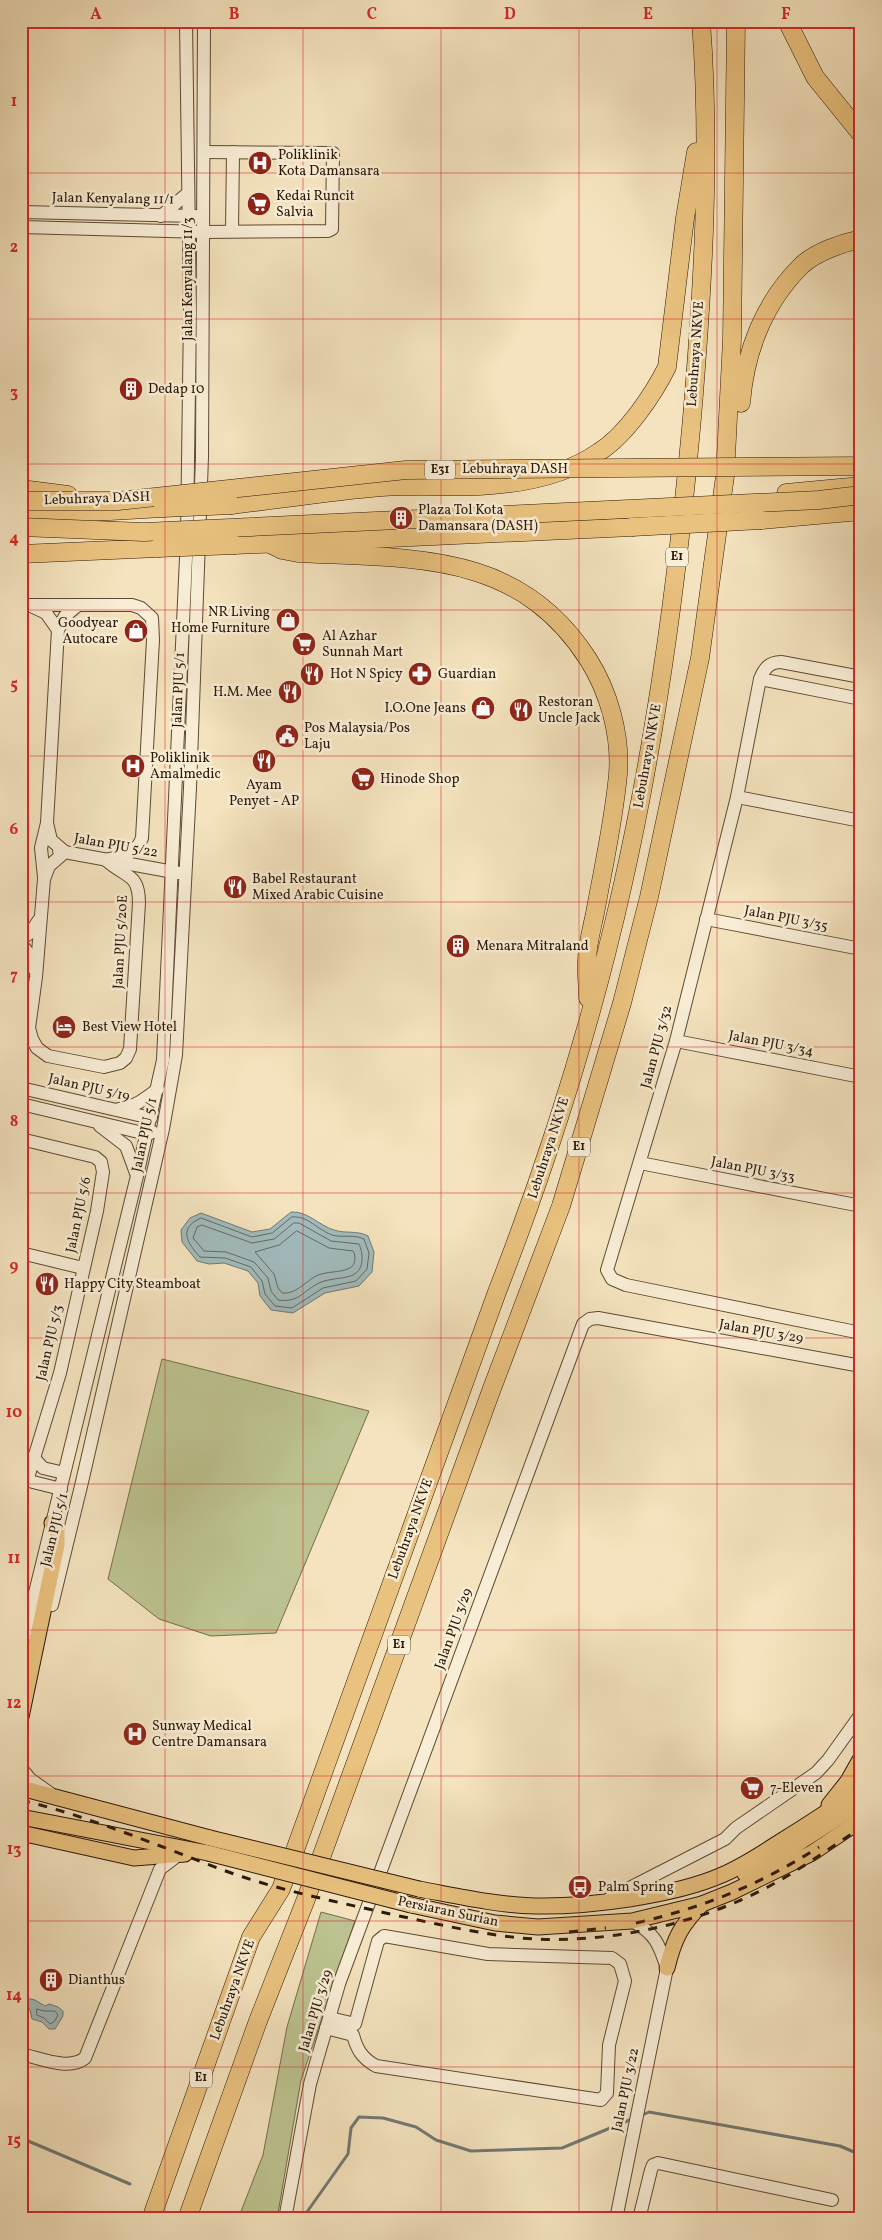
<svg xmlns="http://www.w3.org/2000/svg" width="882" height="2240" viewBox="0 0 882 2240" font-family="Vollkorn,serif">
<rect width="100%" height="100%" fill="#f4e3be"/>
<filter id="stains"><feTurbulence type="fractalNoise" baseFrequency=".004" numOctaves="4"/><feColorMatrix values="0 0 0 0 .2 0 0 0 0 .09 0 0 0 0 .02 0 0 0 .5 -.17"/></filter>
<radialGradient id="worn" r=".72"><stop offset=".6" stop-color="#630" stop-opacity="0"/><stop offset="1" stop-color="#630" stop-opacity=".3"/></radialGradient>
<g fill="#bcc390" stroke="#746d4b">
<polygon points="162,1359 369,1411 276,1633 211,1636 159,1619 108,1579"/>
<polygon points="321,1912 355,1921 301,2080 277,2219 238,2219 263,2155 287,2027"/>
</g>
<g fill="#a1bbbd" stroke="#727974">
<path d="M291,1212C308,1211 318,1225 334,1230C346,1234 357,1230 368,1236L374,1252L372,1272L359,1286L325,1293L293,1313L271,1310L260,1296L258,1283L248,1271L224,1263L209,1264L197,1261L182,1242L181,1230L190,1218L201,1213L252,1232L270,1229Z"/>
<polygon points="26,1998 35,2000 45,2006 49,2004 58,2007 63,2011 63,2016 55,2029 49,2029 42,2022 32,2019 30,2010 23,2002"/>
</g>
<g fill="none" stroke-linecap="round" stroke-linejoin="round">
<g stroke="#666962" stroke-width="1">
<path d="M292,1217C307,1215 318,1230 332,1235C342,1238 354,1234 364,1239L369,1253L367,1269L356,1281L323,1288L292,1308L275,1306L265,1294L262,1281L251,1267L225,1258L200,1257C187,1243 178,1228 201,1218L252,1237L272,1233Z"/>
<path d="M294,1223H299L331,1241L359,1244C363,1253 365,1269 353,1275C345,1279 329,1278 319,1283C303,1291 299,1303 278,1300L271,1291L268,1278L254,1262L226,1252L204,1251L193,1238L197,1227L202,1225L252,1243L274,1239Z"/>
<path d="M297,1231L329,1248L353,1251C356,1255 356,1265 350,1268C340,1273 326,1271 316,1276C305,1282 295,1295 282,1293L278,1288L274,1274L255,1252L279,1245Z"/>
<polygon points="37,2009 44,2011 55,2011 58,2015 54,2022 50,2024 44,2018 37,2015"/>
</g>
<g stroke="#727974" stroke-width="3">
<polyline points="640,2116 649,2112 840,2146 861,2155"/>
<polyline points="21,2138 130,2184"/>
<polyline points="302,2219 348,2154 351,2128 359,2117 383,2118 416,2127 436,2140 471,2151 562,2148 632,2119"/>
</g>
<g stroke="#5d4a34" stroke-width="14">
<g id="minor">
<polyline points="21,212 196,216"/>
<polyline points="161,216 188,193"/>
<polyline points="21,227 204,232 328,231 332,229 333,153 204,152"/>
<polyline points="232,231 233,152"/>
<path d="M21,605H132L141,608L152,618L153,640L142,838C136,855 121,856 106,860"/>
<polyline points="31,606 46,613 58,630"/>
<path d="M861,677L781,662C769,662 764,669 760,679L737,797L676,1041L607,1270L612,1279L626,1285L861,1333"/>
<polyline points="760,679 861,699"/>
<polyline points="737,797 861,821"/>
<path d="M47,823L51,840L65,852L49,866L44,879L36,977L29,1028L32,1039L37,1048L48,1056L104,1067L120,1063L126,1058L130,1049L139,903C139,872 125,878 106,860"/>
<polyline points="59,851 179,873"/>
<polyline points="44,877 41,848 47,823 58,630 65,616 77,606"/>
<polyline points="706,919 861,949"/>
<polyline points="21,939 30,933 39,920"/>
<polyline points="21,944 30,955 33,968"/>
<polyline points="676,1041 861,1077"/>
<polyline points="21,1088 151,1118"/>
<polyline points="21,1104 147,1134 153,1132"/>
<path d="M119,1109C135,1107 145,1099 158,1089"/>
<polyline points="100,1126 126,1146 136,1173"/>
<polyline points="21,1139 95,1157 101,1162 103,1172 97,1211 60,1373 27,1481"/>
<polyline points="640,1163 861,1206"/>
<polyline points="21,1253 83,1268"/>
<polyline points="33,1457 43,1468 64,1473"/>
<polyline points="21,1479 61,1489"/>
<polyline points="52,1605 82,1482 163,1129 176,1055 190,788 202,457 204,21"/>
<polyline points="21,1650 137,1176 163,1060 187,536 190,313 186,21"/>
<polyline points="21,1768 30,1779 51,1794"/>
<polyline points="610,1898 725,1839 736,1828 816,1773 828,1760 861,1714"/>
<path d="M326,2028L353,2035C357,2050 362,2058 376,2066L601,2100L607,2093L609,2045L625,1981L620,1964L612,1958L488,1954L384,1936L378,1941L355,2024L330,2018"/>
<path d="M21,2054C40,2058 69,2071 85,2058L160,1869L177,1856"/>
<polyline points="285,2219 310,2084 339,1984 583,1324 590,1319 598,1318 861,1366"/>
<path d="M616,2219L667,1968C659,1944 655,1933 632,1921"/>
<polyline points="639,2219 651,2170 653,2165 658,2163 832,2200"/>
</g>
</g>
<g stroke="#2b1706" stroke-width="17">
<g id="major">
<polyline points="21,1717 57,1545 57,1532 52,1523"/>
<polyline points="21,1788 210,1838"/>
<polyline points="829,1805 848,1781 861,1758"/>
<polyline points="21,1817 208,1853"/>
<polyline points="21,1833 134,1858 185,1854"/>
<polyline points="745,1874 769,1862 861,1803"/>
<path d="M419,1889C457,1896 496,1905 535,1906C588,1907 674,1896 722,1875C741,1867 758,1856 775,1845C804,1827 832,1809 861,1789"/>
<polyline points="411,1905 495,1923 538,1927 632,1921 702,1904 732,1892 812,1853 861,1820"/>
<path d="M667,1968C674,1939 681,1925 702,1904"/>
</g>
</g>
<g stroke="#2b1706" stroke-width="19">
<g id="highway">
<polyline points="787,21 815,77 861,134"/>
<path d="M741,403C745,352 764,302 802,265C816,252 842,243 861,239"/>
<polyline points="21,489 68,495"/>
<polyline points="786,493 861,486"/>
<path d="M232,505C282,499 332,491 382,487C415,485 448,487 480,486C520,484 566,475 599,452C626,435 653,395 667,367L685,218L696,152"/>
<polyline points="21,516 163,508"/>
<polyline points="761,520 861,511"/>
<path d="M268,543L282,550L298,553C412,559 518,550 588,659C609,692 621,735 618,774C614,819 604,864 596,908C593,925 587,943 587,961C586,973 588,986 588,998"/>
<polyline points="235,545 632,527"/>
<polyline points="21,554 158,548"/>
<path d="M151,2219L251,1937L281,1889L497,1292C548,1161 591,1026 622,888C657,734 678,576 692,418C703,287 711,153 701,21"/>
<polyline points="187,2219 258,2021 306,1899 491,1391 561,1206 622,1003 649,897 700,658 725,476 732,339 736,21"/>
</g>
</g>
<use href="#minor" stroke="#f8edd5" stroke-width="12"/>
<use href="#major" stroke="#eac27f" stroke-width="15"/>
<use href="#highway" stroke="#eac27f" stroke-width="18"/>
<g stroke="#2b1706" stroke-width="3" stroke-dasharray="9 9" stroke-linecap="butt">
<path d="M21,1800C91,1817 156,1845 223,1870C277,1890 334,1901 390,1914C428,1922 466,1931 504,1936C581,1947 672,1931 743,1899C785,1881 822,1853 861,1828"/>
<path d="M636,1923C705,1907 759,1885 819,1847"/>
<polyline points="569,1932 606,1928"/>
</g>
<g stroke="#2b1706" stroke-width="17" stroke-linecap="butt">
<g id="major-bridge">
<polyline points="210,1838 419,1889"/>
<polyline points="208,1853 411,1905"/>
</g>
</g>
<g stroke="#2b1706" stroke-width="19" stroke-linecap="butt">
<g id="highway-bridge">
<polyline points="21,501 118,501 406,470 861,466"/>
<polyline points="163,508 232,505"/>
<polyline points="21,527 144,532 819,500 861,495"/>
<polyline points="632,527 761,520"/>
<polyline points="158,548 235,545"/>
</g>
</g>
<use href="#major-bridge" stroke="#eac27f" stroke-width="15"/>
<use href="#highway-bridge" stroke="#eac27f" stroke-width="18"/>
</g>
<path fill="none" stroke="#d62828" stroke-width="1" stroke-opacity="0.55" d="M165,21V2219M303,21V2219M441,21V2219M579,21V2219M717,21V2219M21,173H861M21,319H861M21,464H861M21,610H861M21,756H861M21,902H861M21,1047H861M21,1193H861M21,1338H861M21,1484H861M21,1630H861M21,1776H861M21,1921H861M21,2067H861"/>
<defs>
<g id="hospital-disc" transform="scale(1.25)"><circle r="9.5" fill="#8f2418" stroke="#f8edd5"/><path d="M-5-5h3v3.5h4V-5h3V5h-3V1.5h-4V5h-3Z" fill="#fff"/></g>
<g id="supermarket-disc" transform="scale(1.25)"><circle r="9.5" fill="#8f2418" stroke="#f8edd5"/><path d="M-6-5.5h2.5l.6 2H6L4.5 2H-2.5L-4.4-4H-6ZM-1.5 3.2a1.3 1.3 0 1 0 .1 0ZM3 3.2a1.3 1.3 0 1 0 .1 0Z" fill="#fff"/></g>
<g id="building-disc" transform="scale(1.25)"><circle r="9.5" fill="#8f2418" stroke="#f8edd5"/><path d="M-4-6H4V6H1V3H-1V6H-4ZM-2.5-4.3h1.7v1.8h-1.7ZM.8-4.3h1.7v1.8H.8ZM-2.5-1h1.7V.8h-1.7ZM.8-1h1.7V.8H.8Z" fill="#fff"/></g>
<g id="shop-disc" transform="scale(1.25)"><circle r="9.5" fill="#8f2418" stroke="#f8edd5"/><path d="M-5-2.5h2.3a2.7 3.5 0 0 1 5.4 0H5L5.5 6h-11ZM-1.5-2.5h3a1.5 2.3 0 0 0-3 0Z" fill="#fff"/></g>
<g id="restaurant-disc" transform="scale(1.25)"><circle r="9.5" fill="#8f2418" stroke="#f8edd5"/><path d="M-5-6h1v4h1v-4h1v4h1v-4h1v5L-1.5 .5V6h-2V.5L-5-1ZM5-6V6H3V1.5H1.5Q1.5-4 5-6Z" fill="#fff"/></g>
<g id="pharmacy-disc" transform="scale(1.25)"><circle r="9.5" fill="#8f2418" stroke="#f8edd5"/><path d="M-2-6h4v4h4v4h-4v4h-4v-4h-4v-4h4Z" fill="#fff"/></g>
<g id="civic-disc" transform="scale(1.25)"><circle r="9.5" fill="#8f2418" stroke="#f8edd5"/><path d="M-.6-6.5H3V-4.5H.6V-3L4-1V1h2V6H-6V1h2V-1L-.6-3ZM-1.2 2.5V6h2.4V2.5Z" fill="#fff"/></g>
<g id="hotel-disc" transform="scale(1.25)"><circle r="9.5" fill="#8f2418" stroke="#f8edd5"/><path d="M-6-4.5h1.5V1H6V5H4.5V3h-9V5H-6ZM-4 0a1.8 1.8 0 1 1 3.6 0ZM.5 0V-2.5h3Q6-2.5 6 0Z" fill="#fff"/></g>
<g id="bus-disc" transform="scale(1.25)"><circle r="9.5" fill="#8f2418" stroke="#f8edd5"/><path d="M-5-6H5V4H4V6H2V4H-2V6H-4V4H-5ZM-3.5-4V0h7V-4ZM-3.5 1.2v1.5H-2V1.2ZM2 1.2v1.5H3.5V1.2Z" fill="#fff"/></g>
</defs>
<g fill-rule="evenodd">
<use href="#hospital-disc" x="260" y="163"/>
<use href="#supermarket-disc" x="259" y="204"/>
<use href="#building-disc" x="131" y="389"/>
<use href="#building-disc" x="401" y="518"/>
<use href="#shop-disc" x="288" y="620"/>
<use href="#shop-disc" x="136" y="631"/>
<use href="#supermarket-disc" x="304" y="644"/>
<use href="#restaurant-disc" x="312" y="674"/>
<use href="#pharmacy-disc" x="420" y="674"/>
<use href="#restaurant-disc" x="290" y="692"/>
<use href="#shop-disc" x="483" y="708"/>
<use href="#restaurant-disc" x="521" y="710"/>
<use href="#civic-disc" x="287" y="736"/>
<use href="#restaurant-disc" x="264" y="761"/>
<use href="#hospital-disc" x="133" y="766"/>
<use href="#supermarket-disc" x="363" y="779"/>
<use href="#restaurant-disc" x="235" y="887"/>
<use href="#building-disc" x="458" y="946"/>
<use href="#hotel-disc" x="64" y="1027"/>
<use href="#restaurant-disc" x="47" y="1284"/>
<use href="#hospital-disc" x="135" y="1734"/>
<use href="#supermarket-disc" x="752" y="1788"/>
<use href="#bus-disc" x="580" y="1887"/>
<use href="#building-disc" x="51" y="1980"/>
</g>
<g text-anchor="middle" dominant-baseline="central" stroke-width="5" stroke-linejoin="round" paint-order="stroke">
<g fill="#f8edd5" stroke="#685744" stroke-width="1">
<rect x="425" y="460.5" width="30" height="19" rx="4"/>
<rect x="666" y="547.5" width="22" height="19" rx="4"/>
<rect x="568" y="1137.5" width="22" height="19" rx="4"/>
<rect x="388" y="1635.5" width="22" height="19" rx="4"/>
<rect x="190" y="2068.5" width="22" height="19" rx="4"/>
</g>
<g font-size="12" font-weight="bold" fill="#2b1706">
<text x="440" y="470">E31</text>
<text x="677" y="557">E1</text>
<text x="579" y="1147">E1</text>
<text x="399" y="1645">E1</text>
<text x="201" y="2078">E1</text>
</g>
<g font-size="14" fill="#2b1706" stroke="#f8edd5" text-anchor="start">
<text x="278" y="155">Poliklinik<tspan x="278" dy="16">Kota Damansara</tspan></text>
<text x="276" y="196">Kedai Runcit<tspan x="276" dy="16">Salvia</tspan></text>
<text x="148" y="389">Dedap 10</text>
<text x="418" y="510">Plaza Tol Kota<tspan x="418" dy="16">Damansara (DASH)</tspan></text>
<text x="270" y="612" text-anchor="end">NR Living<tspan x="270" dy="16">Home Furniture</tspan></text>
<text x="118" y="623" text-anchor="end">Goodyear<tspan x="118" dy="16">Autocare</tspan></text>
<text x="322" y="636">Al Azhar<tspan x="322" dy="16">Sunnah Mart</tspan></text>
<text x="330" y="674">Hot N Spicy</text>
<text x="438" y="674">Guardian</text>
<text x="272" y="692" text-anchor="end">H.M. Mee</text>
<text x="538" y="702">Restoran<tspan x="538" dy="16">Uncle Jack</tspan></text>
<text x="466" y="708" text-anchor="end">I.O.One Jeans</text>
<text x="304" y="728">Pos Malaysia/Pos<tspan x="304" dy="16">Laju</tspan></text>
<text x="150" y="758">Poliklinik<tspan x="150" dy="16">Amalmedic</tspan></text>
<text x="380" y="779">Hinode Shop</text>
<text x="264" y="785" text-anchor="middle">Ayam<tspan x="264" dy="16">Penyet - AP</tspan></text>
<text x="252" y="879">Babel Restaurant<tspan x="252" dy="16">Mixed Arabic Cuisine</tspan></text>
<text x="476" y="946">Menara Mitraland</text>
<text x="82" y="1027">Best View Hotel</text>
<text x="64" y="1284">Happy City Steamboat</text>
<text x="152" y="1726">Sunway Medical<tspan x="152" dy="16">Centre Damansara</tspan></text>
<text x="770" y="1788">7-Eleven</text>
<text x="598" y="1887">Palm Spring</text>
<text x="68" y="1980">Dianthus</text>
</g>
<g font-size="14" fill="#2b1706" stroke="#f8edd5">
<text transform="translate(113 199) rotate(1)">Jalan Kenyalang 11/1</text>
<text transform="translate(188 279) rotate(-90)">Jalan Kenyalang 11/3</text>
<text transform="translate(696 354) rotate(-86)">Lebuhraya NKVE</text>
<text x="515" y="469">Lebuhraya DASH</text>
<text transform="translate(97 499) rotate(-2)">Lebuhraya DASH</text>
<text transform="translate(179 690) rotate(-88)">Jalan PJU 5/1</text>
<text transform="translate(648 756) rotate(-80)">Lebuhraya NKVE</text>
<text transform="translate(116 846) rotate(10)">Jalan PJU 5/22</text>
<text transform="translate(786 919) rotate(11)">Jalan PJU 3/35</text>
<text transform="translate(121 942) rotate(-87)">Jalan PJU 5/20E</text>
<text transform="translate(771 1044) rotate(11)">Jalan PJU 3/34</text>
<text transform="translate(657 1047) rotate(-75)">Jalan PJU 3/32</text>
<text transform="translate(89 1088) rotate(13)">Jalan PJU 5/19</text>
<text transform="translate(145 1135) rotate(-78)">Jalan PJU 5/1</text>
<text transform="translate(549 1148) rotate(-72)">Lebuhraya NKVE</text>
<text transform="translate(753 1170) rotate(11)">Jalan PJU 3/33</text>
<text transform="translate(79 1215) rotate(-78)">Jalan PJU 5/6</text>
<text transform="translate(761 1332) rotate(10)">Jalan PJU 3/29</text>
<text transform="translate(50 1343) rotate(-77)">Jalan PJU 5/3</text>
<text transform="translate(411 1529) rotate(-70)">Lebuhraya NKVE</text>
<text transform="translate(55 1530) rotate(-76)">Jalan PJU 5/1</text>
<text transform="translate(454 1629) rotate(-70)">Jalan PJU 3/29</text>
<text transform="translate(448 1912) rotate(12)">Persiaran Surian</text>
<text transform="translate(233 1990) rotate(-70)">Lebuhraya NKVE</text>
<text transform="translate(316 2011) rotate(-73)">Jalan PJU 3/29</text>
<text transform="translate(626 2090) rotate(-78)">Jalan PJU 3/22</text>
</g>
</g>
<rect width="882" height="2240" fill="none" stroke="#f4e3be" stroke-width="55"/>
<rect x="28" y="28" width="826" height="2184" fill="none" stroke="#d62828" stroke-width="2"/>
<g font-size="16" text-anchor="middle" font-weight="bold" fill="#d62828">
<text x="96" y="19">A</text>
<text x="234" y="19">B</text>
<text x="372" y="19">C</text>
<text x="510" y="19">D</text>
<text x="648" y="19">E</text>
<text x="786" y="19">F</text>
<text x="14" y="106">1</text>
<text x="14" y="252">2</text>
<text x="14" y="397">3</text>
<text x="14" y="543">4</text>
<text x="14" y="689">5</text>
<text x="14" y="834">6</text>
<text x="14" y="980">7</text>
<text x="14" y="1126">8</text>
<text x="14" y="1271">9</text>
<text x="14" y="1417">10</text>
<text x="14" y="1563">11</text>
<text x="14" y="1708">12</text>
<text x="14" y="1854">13</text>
<text x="14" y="2000">14</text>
<text x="14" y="2145">15</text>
</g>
<rect width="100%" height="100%" filter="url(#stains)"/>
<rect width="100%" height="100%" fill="url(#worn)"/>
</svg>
